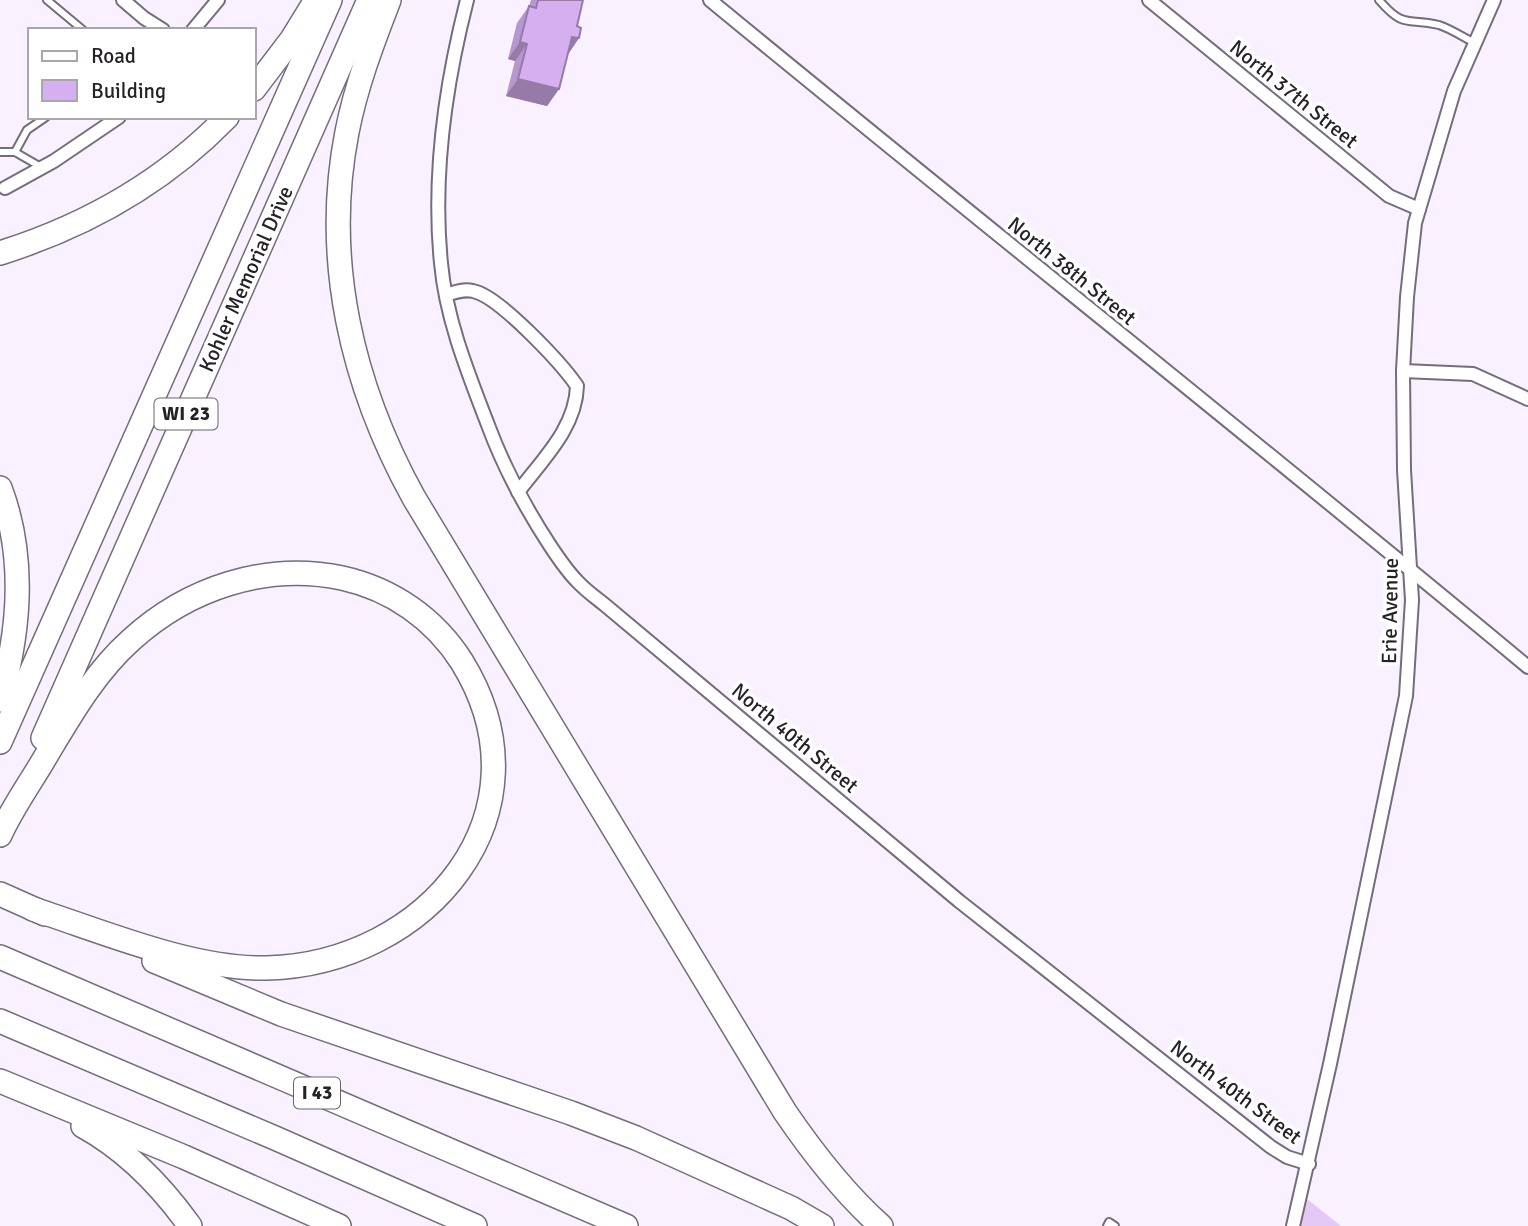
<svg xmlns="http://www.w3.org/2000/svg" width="1528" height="1226" viewBox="0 0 1528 1226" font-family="Signika,sans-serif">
<rect width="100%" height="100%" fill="#f9f1ff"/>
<polygon fill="#e4c8f6" points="1307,1199 1341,1226 1300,1226"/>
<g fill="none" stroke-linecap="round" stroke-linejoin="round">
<g stroke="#756c7c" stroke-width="10">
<g id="service">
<polyline points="47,0 83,30"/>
<path d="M1379,0C1405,30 1407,17 1439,25C1451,29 1463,37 1475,43"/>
<polyline points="0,152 15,152 41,167"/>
<polyline points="15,152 27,130 46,117"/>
<polyline points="1107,1226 1109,1222 1115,1226"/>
</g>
</g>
<g stroke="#756c7c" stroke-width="16">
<g id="minor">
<polyline points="123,0 144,18 163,30"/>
<path d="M467,0C445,86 432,174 441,263C446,319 468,373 488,425C504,468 526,509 551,547C559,559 567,571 577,581C585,590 595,597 605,605L959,901L1271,1147L1287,1157L1309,1164"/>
<path d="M710,0C982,224 1258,442 1528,667"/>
<polyline points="1149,0 1389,196 1419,209"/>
<polyline points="193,30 218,0"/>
<polyline points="5,188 54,161 119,117"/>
<path d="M446,295C455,292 464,289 473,291C499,296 562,364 577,386C576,428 542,460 518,492"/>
<polyline points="1403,371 1473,374 1528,399"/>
<polyline points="1293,1226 1330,1064 1406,696 1412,600 1404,470 1403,371 1407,297 1415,223 1454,91 1494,0"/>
</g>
</g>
<g stroke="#756c7c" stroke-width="26">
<g id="motorway">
<path d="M389,0C372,44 356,86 347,132C322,260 352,386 414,498L785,1112C813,1153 844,1193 881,1226"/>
<polyline points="254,89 292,39 316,0"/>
<path d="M0,253C86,226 164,182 227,117"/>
<path d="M0,488C26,557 20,630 0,700"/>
<polyline points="43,738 369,0"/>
<polyline points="0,742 330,0"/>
<path d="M0,835C12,808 31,782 46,756C70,716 95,672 131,640C188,588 266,562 342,578C392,589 435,619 462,662C555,813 427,964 267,968C193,970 104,932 33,909"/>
<polyline points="0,894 45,914"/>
<polyline points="0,957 626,1226"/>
<polyline points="154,961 281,1014 571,1113 636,1138 791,1208 822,1226"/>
<polyline points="0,1021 275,1138 475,1226"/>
<polyline points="0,1081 184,1157 339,1226"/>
<path d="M83,1126C125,1149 162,1187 190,1226"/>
</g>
</g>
<use href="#service" stroke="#fff" stroke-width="6"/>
<use href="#minor" stroke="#fff" stroke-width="12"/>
<use href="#motorway" stroke="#fff" stroke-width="23"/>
</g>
<polygon fill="#b896ce" points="531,0 583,0 577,26 579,38 567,55 559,89 547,106 506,96 515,61 508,59 517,23 529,6"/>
<g fill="#967aa8">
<polygon points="572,37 579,38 567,56"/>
<polygon points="520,42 527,44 515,61 508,59"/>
<polygon points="518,79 559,89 547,106 506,96"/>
</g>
<polygon fill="#d6aff0" stroke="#967aa8" stroke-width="2" points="538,0 583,0 577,26 581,28 579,38 572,37 559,89 518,79 527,44 520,42 529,6 536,8"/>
<g text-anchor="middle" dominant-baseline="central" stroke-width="7" stroke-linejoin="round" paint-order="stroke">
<g fill="#fff" stroke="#666468" stroke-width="2">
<rect x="154.5" y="398.5" width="63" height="31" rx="5"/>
<rect x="294" y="1077.5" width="46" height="31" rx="5"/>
</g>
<g font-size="19" font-weight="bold" fill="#252127">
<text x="186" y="414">WI 23</text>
<text x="317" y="1093">I 43</text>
</g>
<g font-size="21" fill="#252127" stroke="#fff">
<text transform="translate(1294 94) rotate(39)">North 37th Street</text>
<text transform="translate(1072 271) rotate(39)">North 38th Street</text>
<text transform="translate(246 279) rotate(-66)">Kohler Memorial Drive</text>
<text transform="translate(1390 611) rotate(-89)">Erie Avenue</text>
<text transform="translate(795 738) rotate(40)">North 40th Street</text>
<text transform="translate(1236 1092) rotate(37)">North 40th Street</text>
</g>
</g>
<rect x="28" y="28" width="228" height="91" fill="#ffffff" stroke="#a8a6a9" stroke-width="2"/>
<rect x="42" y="51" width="35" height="10" fill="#ffffff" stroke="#a8a6a9" stroke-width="2"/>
<text x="91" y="63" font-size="21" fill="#252127">Road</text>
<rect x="42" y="80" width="35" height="21" fill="#d6aff0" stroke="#a8a6a9" stroke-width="2"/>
<text x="91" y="98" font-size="21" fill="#252127">Building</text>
</svg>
